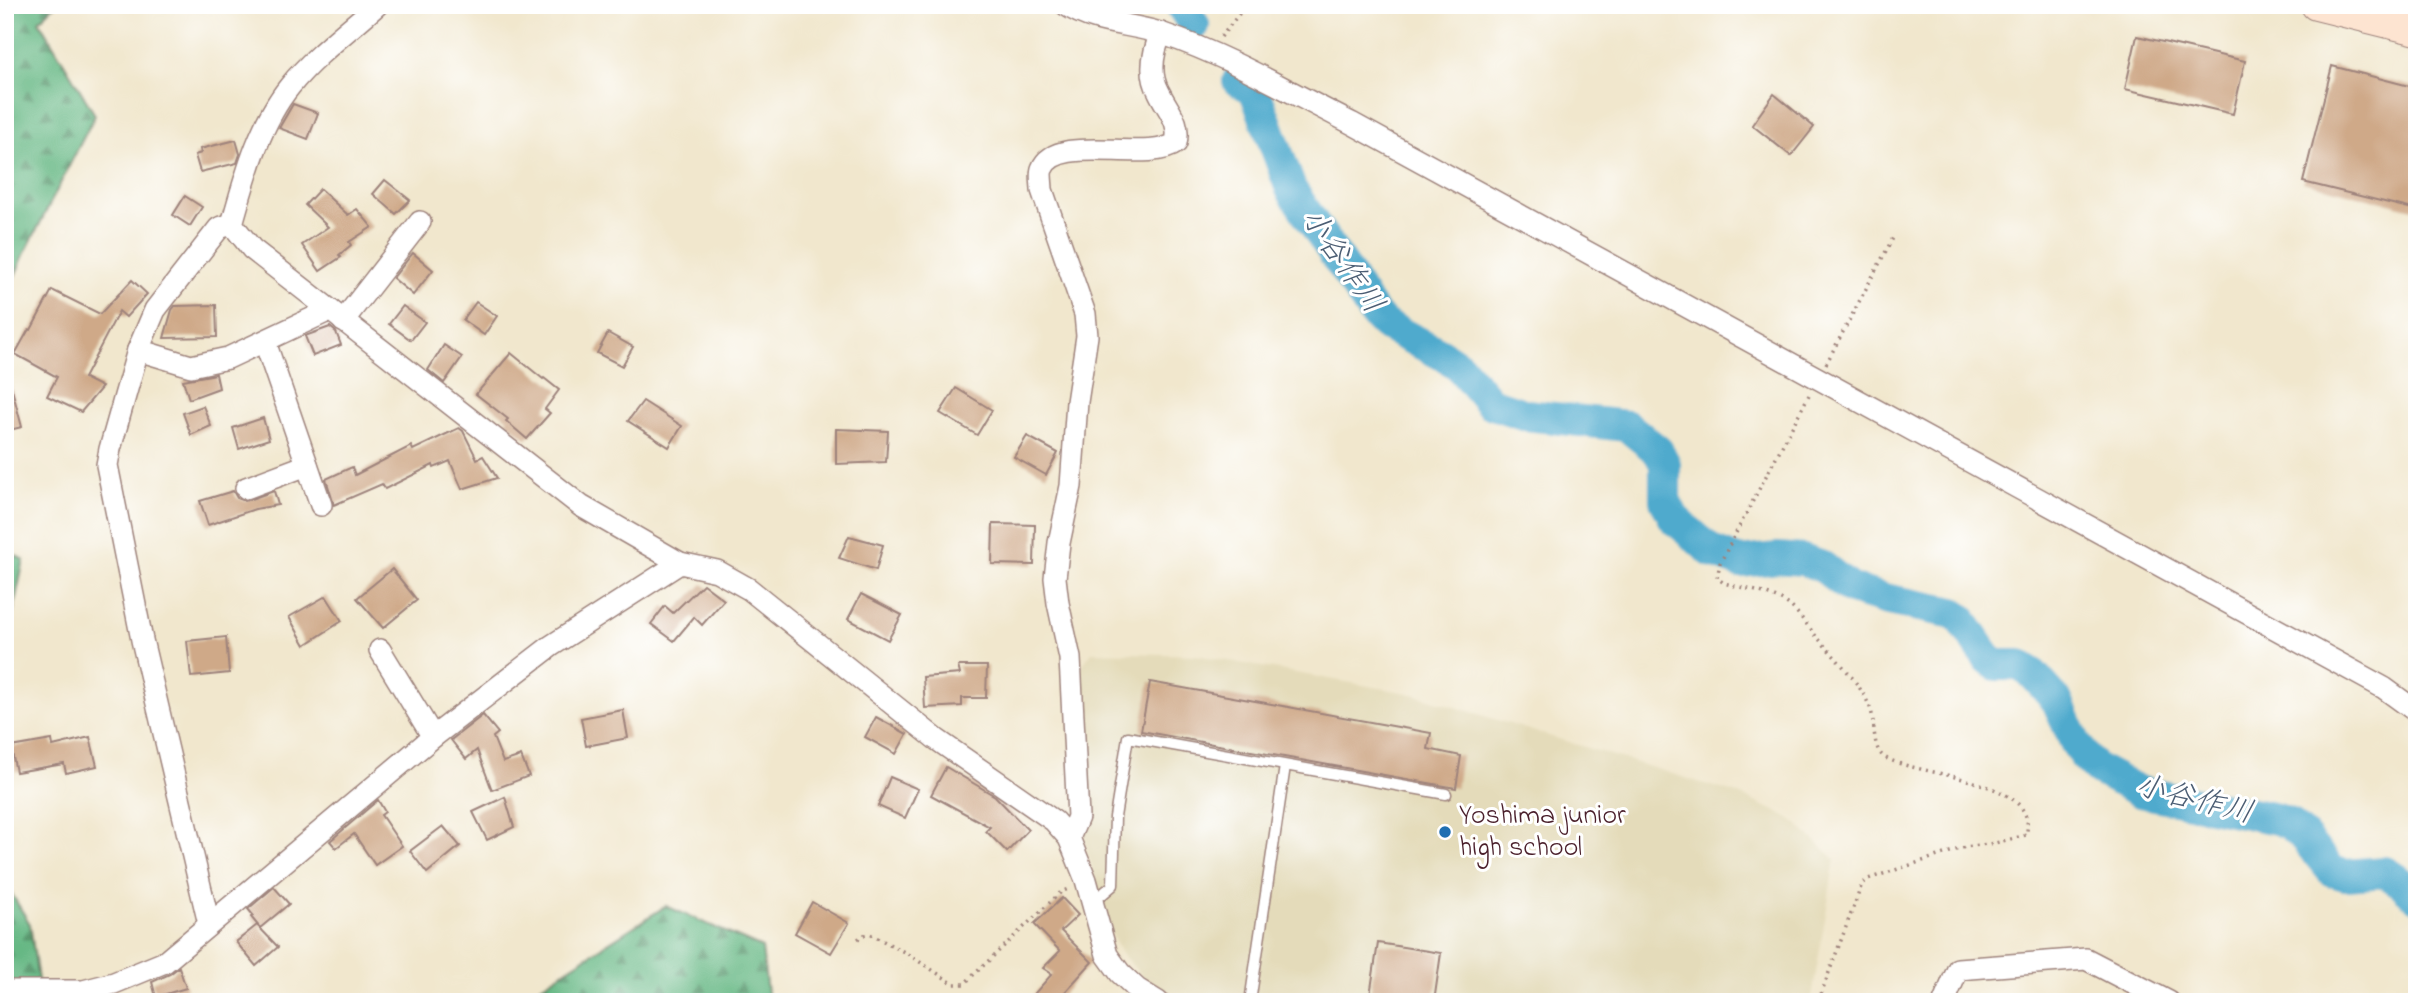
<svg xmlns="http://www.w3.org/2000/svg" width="2422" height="1007" viewBox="0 0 2422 1007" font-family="'Indie Flower','Klee One',sans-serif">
<defs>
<pattern id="forest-firs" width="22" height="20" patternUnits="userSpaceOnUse" patternTransform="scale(1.75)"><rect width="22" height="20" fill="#66b884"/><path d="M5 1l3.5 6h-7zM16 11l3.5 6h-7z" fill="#56956c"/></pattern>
</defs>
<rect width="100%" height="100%" fill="#fff"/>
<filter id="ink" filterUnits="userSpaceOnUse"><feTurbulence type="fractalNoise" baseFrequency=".0143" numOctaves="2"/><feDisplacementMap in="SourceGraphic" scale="14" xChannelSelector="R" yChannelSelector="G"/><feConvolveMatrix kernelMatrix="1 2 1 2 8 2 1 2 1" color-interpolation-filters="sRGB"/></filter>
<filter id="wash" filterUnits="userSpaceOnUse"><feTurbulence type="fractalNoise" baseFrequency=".00686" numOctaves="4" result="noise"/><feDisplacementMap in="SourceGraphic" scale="28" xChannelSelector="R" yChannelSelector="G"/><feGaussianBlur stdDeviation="1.57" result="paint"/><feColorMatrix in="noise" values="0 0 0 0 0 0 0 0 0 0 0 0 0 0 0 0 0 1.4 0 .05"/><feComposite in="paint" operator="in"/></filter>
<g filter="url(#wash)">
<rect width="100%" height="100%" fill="#f1e7cd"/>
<polygon fill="#e4dbba" points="1092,652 1195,655 1413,694 1737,794 1790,818 1835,859 1811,1002 1177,1002 1148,982 1121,953 1113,938 1086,847 1077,672"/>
<g fill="url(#forest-firs)" stroke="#586c58" stroke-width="2">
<polygon points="5,5 55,5 39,21 95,115 24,255 5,298"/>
<polygon points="5,550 24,560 5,649"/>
<polygon points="5,883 30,924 41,1002 5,1002"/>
<polygon points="666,906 762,948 768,1002 516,1002"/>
</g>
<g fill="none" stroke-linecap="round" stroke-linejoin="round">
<g stroke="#4faacd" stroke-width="32">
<polyline points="1181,5 1194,25"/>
<polyline points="1238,81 1254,89 1291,189 1374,314 1385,325 1441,354 1459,366 1490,403 1526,415 1627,426 1658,451 1665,464 1665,500 1674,518 1711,551 1740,562 1778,558 1803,560 1823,567 1851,589 1884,599 1954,613 1962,620 1989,660 1996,665 2019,665 2032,673 2057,701 2075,742 2085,757 2097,769 2140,792 2277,819 2290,824 2302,835 2332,871 2345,875 2385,872 2402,883 2417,897"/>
</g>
</g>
<g id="blocks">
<g fill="#cfa988">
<polygon points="2137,36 2245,61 2233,114 2125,89"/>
<polygon points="2332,66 2417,88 2417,210 2303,182"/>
<polygon points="1774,94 1814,127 1791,156 1752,125"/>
<polygon points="293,104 318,113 308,139 279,128"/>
<polygon points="236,140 240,154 237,163 200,172 195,155 201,153 200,149"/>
<polygon points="385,180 410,200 396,214 373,194"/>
<polygon points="320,189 348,215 357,209 372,227 349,242 351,245 339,255 341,257 320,271 302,245 328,227 305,205"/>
<polygon points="185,196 202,207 190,226 173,215"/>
<polygon points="413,253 433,270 413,295 393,278"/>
<polygon points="132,280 147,294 126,317 119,311 84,378 102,387 81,412 47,396 57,377 15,354 29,329 31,330 52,290 100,314"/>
<polygon points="476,302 497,316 484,335 463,320"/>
<polygon points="216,305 217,337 164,338 172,310 175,306"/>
<polygon points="403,306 425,322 411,340 389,324"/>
<polygon points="330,327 336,332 341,345 313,356 305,336"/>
<polygon points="608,333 633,347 622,366 597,353"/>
<polygon points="444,345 462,357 444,383 428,370"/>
<polygon points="511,353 543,379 544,378 559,390 545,409 550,413 527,439 506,421 508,419 476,394"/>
<polygon points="216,374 219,388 189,399 183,380"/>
<polygon points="10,382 22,427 5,431 5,383"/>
<polygon points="956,388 992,410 977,435 940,413"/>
<polygon points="643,401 682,426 669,447 628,421"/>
<polygon points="203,406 211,426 191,435 183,413"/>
<polygon points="263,418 269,439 239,449 233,428"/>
<polygon points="459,428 463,431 477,459 483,456 497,478 462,489 450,461 434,468 433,465 385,489 382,484 334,505 326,479 352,467 355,475 411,446 413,450"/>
<polygon points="836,429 888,431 886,462 836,464"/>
<polygon points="1027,436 1058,453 1046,475 1014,457"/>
<polygon points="233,491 237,498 245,501 274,491 278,505 255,509 208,525 200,501"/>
<polygon points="993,524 1035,525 1034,565 992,564"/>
<polygon points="849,536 883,545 876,570 839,558"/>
<polygon points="392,569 417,600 383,628 357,598"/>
<polygon points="703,584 724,600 702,625 694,617 674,641 651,624 665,606 673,613"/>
<polygon points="861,594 902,615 888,640 848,619"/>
<polygon points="326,596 342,621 305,645 289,617"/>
<polygon points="226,637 229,673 191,677 187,641"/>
<polygon points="958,666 987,666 986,698 962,698 962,706 925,708 923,677 960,674"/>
<polygon points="1150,682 1431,733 1428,749 1461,756 1456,788 1141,731"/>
<polygon points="623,710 628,738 586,746 581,718"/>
<polygon points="483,715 498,733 493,737 503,762 521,756 529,776 492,790 477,750 466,759 451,740"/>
<polygon points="876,717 907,734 896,754 865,737"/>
<polygon points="90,737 97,766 66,773 64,764 16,772 11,747 52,740 53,746"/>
<polygon points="946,767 995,796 1028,830 1007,852 986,831 990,827 931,795"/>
<polygon points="890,777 918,789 905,818 878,806"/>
<polygon points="505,797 514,827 487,840 473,812"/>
<polygon points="378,800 385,812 381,815 402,846 375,865 354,834 336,848 330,841"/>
<polygon points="443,826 460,846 427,873 410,851"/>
<polygon points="274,887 289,904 260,928 251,917 253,915 248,909"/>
<polygon points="1062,898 1078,915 1061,931 1092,962 1056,1002 1027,1002 1052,974 1043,968 1060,951 1034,924"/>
<polygon points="812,902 849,923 831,953 795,933"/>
<polygon points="257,925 278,947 256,966 236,942"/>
<polygon points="1378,943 1441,953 1434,1002 1369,1002"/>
<polygon points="179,967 186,988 156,997 152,982 170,974"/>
</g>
</g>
</g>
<g filter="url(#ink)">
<use href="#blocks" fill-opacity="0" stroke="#9e837c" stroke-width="2"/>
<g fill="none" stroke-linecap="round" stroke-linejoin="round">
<g stroke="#9e837c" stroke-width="13">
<g id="lane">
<polyline points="1092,903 1113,885 1115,817 1128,737 1446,794"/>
<polyline points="1250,1002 1285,766"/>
</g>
</g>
<g stroke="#9e837c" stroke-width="24">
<g id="street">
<path d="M377,5C348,31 314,56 290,86C259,124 245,178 232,224L252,249L581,506L680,563L717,571L749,589L936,739L1054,821L1069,838L1086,880L1107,955L1120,973L1137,989L1158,1002"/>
<path d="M1066,5C1096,25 1131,23 1163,34C1229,56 1291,93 1353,124L2384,688L2417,712"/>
<polyline points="343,321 420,222"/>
<polyline points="265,342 321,505"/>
<polyline points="138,350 191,366 228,358 330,310"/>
<polyline points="246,488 307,465"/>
<polyline points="380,650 433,737"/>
<path d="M1069,838L1078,817L1070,658L1058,603L1055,578L1059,543L1071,486L1077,402L1087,336L1085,314L1042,190C1042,184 1040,174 1042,169C1056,132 1147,164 1176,143C1181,121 1168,111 1159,92C1148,73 1153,52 1161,33"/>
<polyline points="209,924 142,640 107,465 110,449 138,350 155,310 219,228 232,224"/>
<polyline points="5,991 83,991 114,983 165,962 433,737 551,646 680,563"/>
<polyline points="1944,1002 1958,969 2086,959 2169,1002"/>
</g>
</g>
<g stroke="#9e837c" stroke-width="32">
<polyline id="secondary" points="2316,5 2417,30"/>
</g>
<g stroke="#9e837c" stroke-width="3.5" stroke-dasharray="2 5" stroke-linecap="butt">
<polyline points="1221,37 1246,5"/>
<polyline points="1826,364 1894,236"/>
<path d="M1809,395L1720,563L1717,578L1724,583C1744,589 1772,592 1789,605C1800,614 1808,627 1817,637C1835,658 1858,680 1869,705C1877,721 1870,750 1886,758C1917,776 2042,778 2026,835L1995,843L1965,847L1868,879L1862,884L1818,1002"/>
<polyline points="858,939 864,935 870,934 906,953 954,984 964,984 1061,892 1068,889"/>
</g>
<use href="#lane" stroke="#fff" stroke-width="10"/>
<use href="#street" stroke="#fff" stroke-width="21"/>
<use href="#secondary" stroke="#fde4d1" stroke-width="30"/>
</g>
</g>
<circle fill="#1f6fb2" stroke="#fff" stroke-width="2.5" cx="1445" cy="832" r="7"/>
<g text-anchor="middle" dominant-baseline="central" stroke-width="6" stroke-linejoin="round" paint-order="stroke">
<g font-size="28" fill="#4a1f2b" stroke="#fff" text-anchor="start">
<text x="1459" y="816">Yoshima junior<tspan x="1459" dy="32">high school</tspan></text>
</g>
<g font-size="30" font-style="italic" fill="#4c5e74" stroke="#fff">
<text transform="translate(1341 262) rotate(55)">小谷作川</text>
<text transform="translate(2194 801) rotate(14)">小谷作川</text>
</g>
</g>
<rect width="2422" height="1007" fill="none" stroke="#fff" stroke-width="28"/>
</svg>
